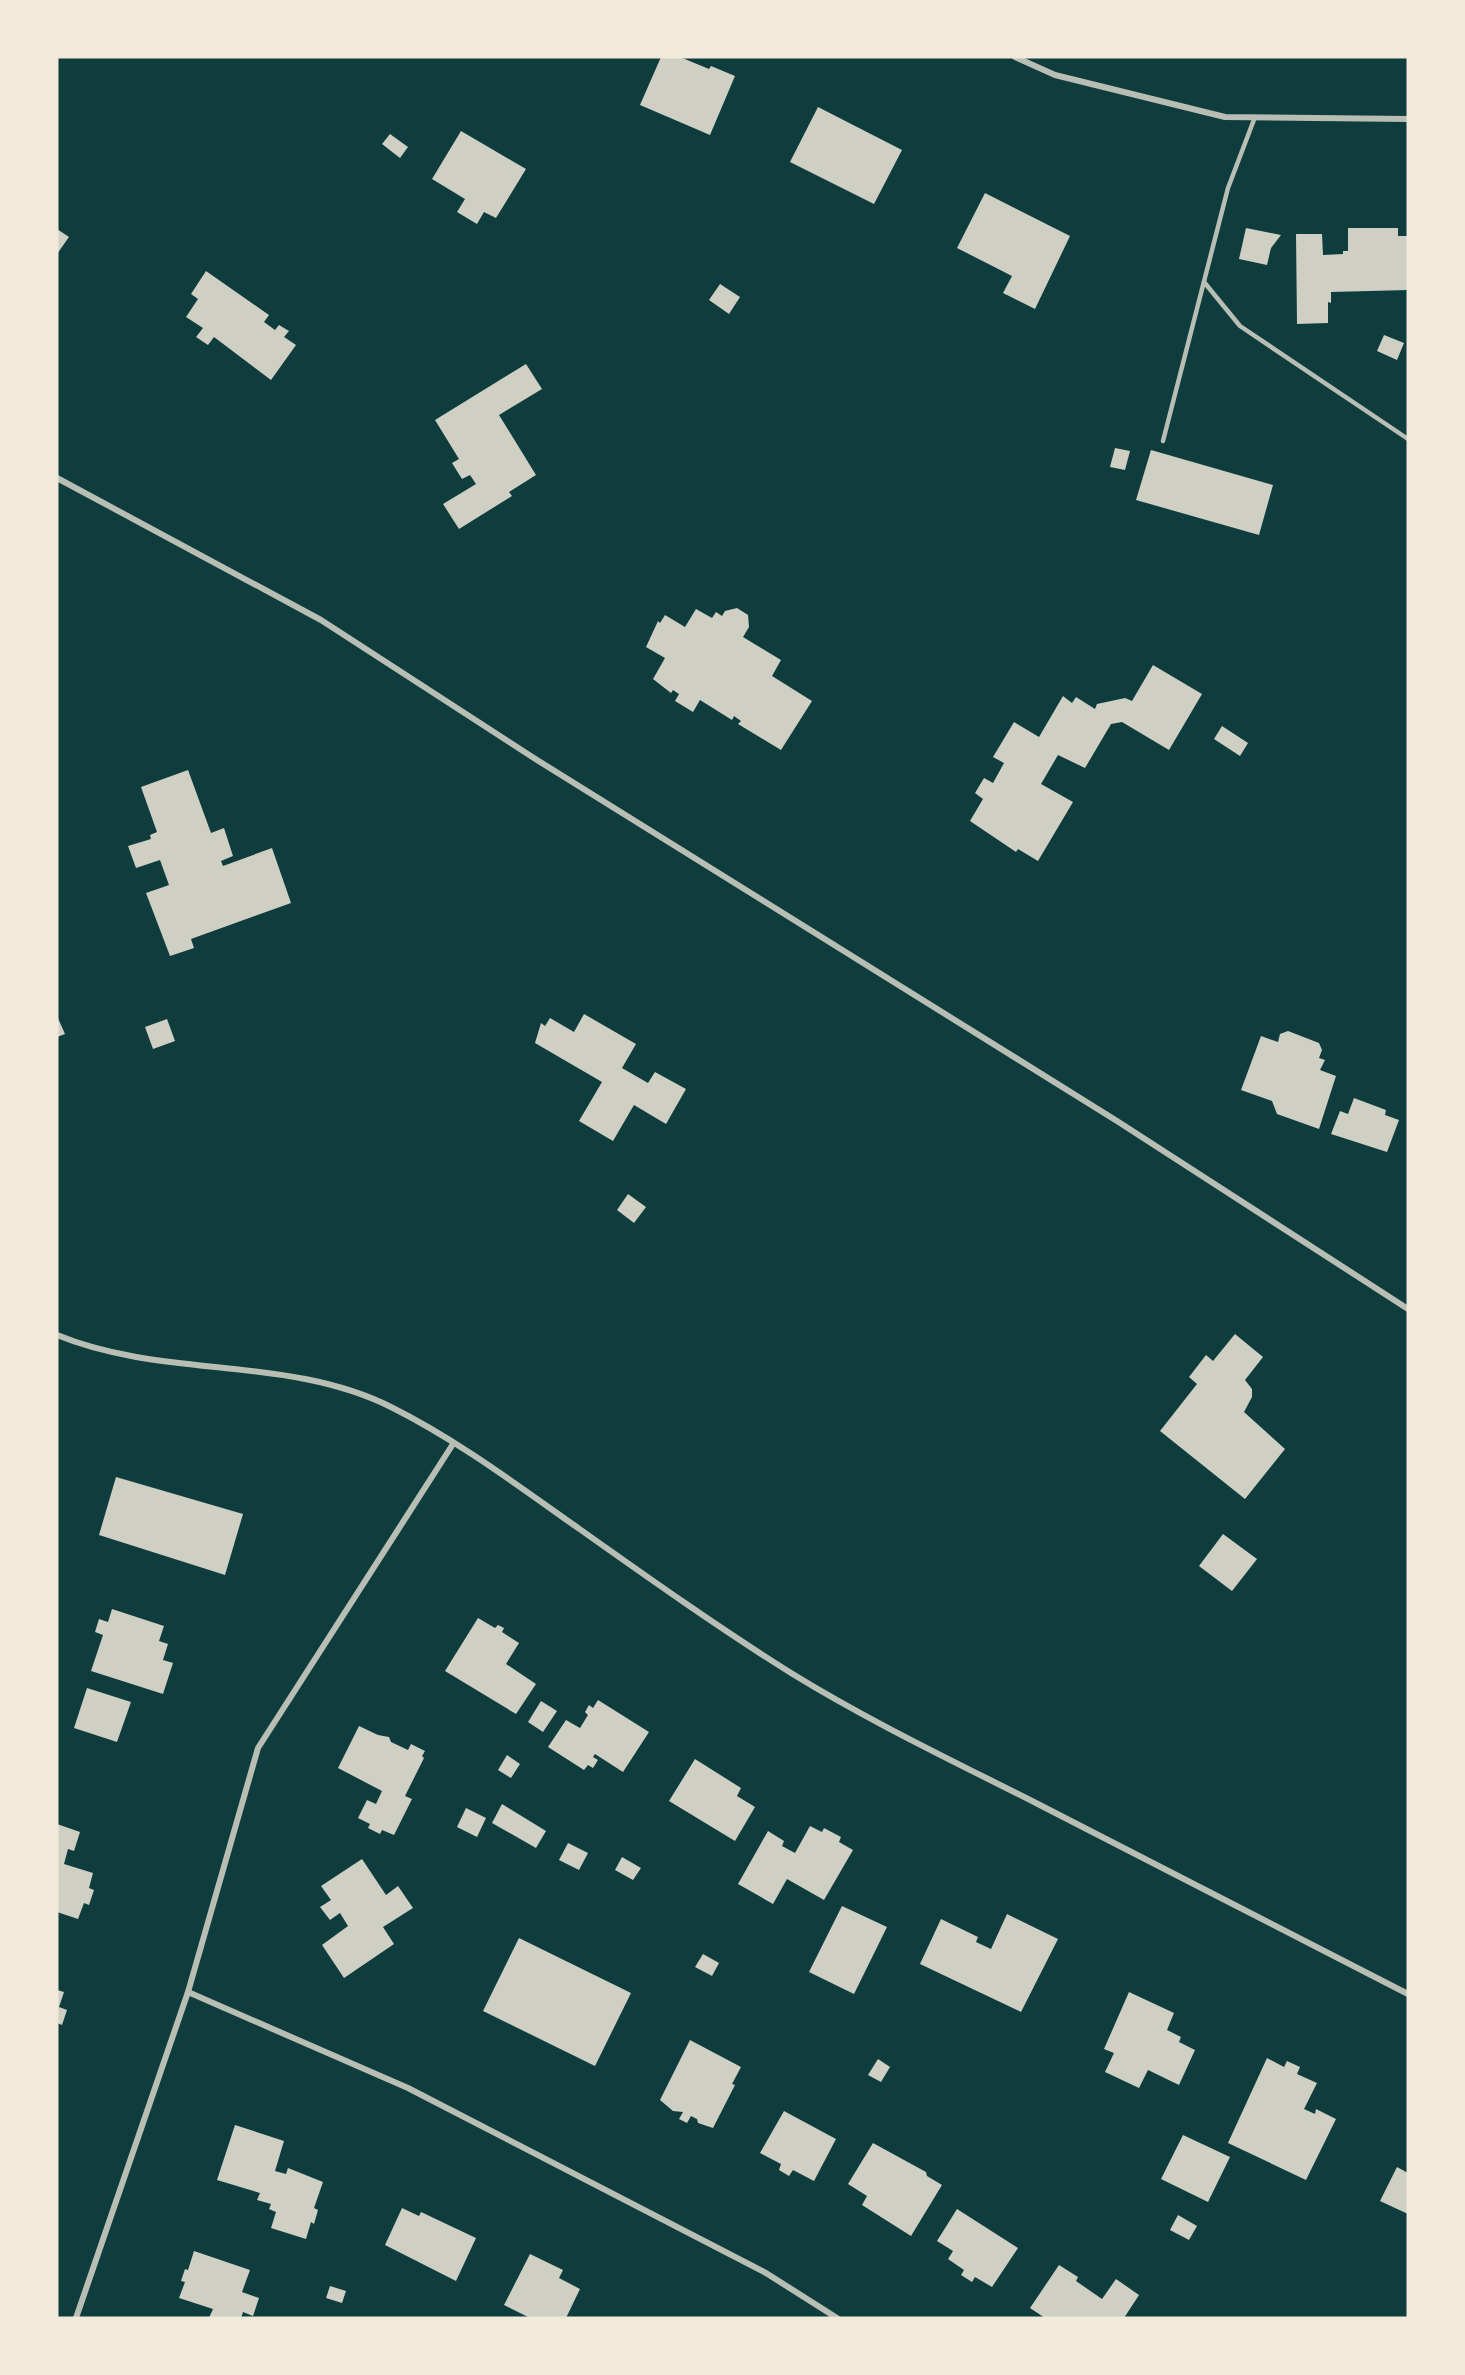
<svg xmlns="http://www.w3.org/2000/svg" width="1465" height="2375" viewBox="0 0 1465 2375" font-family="'Public Sans',sans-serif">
<rect width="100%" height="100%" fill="#0f3d3e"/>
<g fill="#cfcfc3">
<polygon points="661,57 680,57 709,69 711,66 735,76 710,135 640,105"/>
<polygon points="818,107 902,150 874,204 790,162"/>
<polygon points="461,131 526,169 496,218 484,212 477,224 457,212 465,199 432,179"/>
<polygon points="390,134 408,147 400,158 382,144"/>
<polygon points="985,193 1070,236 1035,309 1003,293 1012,276 957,248"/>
<polygon points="1246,228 1281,235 1271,248 1267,265 1239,259"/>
<polygon points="1348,228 1398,228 1398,236 1408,236 1408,290 1331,292 1331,303 1328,302 1328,323 1297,324 1296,234 1322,234 1323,255 1343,254 1343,251 1348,251"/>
<polygon points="57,229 69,237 57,254"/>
<polygon points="206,271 269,315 264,322 275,330 279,325 289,331 284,337 296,345 271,380 214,337 208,345 196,337 203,328 186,317 198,299 191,294"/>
<polygon points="720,284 740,297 729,314 709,300"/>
<polygon points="1384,335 1404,343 1397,360 1377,351"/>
<polygon points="526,364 542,389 499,415 536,475 509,492 512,496 459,529 443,504 476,484 470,475 462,479 452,463 459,459 435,420"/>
<polygon points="1115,448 1130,451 1125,470 1110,467"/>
<polygon points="1151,450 1273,485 1259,535 1136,500"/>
<polygon points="737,608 748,615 749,627 743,637 781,660 772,676 812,701 781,750 738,724 741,721 734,716 732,720 700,700 693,712 675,701 679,694 673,690 671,693 653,679 665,658 646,647 658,621 660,623 665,615 685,627 696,609 712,618 716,612 722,616 725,611"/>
<polygon points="1153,665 1202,694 1169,750 1122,722 1111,724 1085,768 1058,755 1041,784 1073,802 1038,861 1018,849 1016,852 970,821 983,799 975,793 984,778 993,783 1004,763 993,757 1014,722 1039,737 1063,696 1072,703 1076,697 1095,709 1097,704 1125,698 1132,701"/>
<polygon points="1222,726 1248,743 1240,756 1214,739"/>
<polygon points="188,770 211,833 224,828 233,856 221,861 223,866 272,848 291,903 191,939 194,948 170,956 146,893 169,885 160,860 136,868 128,846 151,839 150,835 157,832 141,787"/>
<polygon points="584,1014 636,1044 622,1068 648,1083 655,1072 686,1089 666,1124 634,1105 613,1141 579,1121 602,1082 535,1043 541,1023 545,1026 550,1018 574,1032"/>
<polygon points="57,1016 65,1034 57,1037"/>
<polygon points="167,1019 175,1041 153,1049 145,1027"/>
<polygon points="1288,1031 1319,1043 1322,1050 1319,1058 1325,1060 1320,1070 1336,1076 1319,1129 1277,1114 1272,1101 1241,1090 1261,1036 1278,1042 1280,1034"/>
<polygon points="1354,1098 1386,1110 1385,1115 1399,1120 1387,1152 1331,1134 1340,1111 1348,1114"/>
<polygon points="628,1194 646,1207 634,1223 617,1210"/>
<polygon points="1235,1334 1263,1357 1245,1380 1252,1389 1252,1397 1244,1412 1285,1449 1245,1499 1160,1431 1197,1384 1189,1377 1206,1355 1213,1361"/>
<polygon points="116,1477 243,1514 225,1575 99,1535"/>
<polygon points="1223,1534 1257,1559 1232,1591 1199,1566"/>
<polygon points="112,1609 164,1626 159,1641 168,1644 163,1660 173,1663 163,1694 91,1671 103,1635 95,1632 99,1619 108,1622"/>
<polygon points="478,1618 495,1628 498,1625 504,1628 502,1632 519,1643 506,1664 536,1684 516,1714 445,1671"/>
<polygon points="87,1688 131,1702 117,1742 74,1728"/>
<polygon points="598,1700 649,1732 623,1772 595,1754 593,1757 598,1760 593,1768 588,1765 584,1770 548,1747 566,1720 580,1728 588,1715 585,1712 589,1705 593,1708"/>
<polygon points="541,1701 557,1711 543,1732 528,1722"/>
<polygon points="359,1726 378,1735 389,1737 391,1742 408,1750 411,1744 425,1751 422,1756 424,1758 405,1796 412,1799 394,1835 382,1830 380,1834 368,1828 370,1824 358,1818 367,1800 376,1804 382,1791 338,1768"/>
<polygon points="507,1755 520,1764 511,1778 498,1770"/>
<polygon points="695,1759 741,1788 737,1796 755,1807 735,1841 669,1801"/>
<polygon points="502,1804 546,1831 536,1848 492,1823"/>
<polygon points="466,1808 486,1818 477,1837 457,1827"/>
<polygon points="57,1824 80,1832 74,1851 68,1849 64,1864 93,1873 89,1888 94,1890 89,1905 84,1903 78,1919 57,1912"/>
<polygon points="810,1826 822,1832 824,1828 841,1837 839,1842 853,1850 824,1900 787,1879 773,1904 738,1884 768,1831 784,1841 782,1846 795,1853"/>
<polygon points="568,1843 588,1853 579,1870 559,1860"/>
<polygon points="622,1857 641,1868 633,1880 615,1870"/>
<polygon points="362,1859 386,1895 398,1886 413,1908 383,1927 394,1944 344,1978 322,1945 348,1926 340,1913 330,1920 320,1907 331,1900 321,1886"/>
<polygon points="842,1906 887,1927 854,1994 809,1972"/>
<polygon points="1007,1914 1058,1939 1021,2012 920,1964 941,1919 978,1937 976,1942 991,1949"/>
<polygon points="519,1938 631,1993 595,2066 483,2011"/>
<polygon points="703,1954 719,1963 712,1976 695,1967"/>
<polygon points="57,1990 64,1992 59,2007 67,2010 62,2025 57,2023"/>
<polygon points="1129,1992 1174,2013 1167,2030 1181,2037 1179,2042 1195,2050 1179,2085 1148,2070 1139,2088 1105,2072 1114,2053 1104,2049"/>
<polygon points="690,2040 741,2067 732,2084 735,2085 713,2128 698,2123 697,2119 691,2116 687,2123 679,2119 683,2112 673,2111 660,2100"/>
<polygon points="1267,2058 1284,2067 1287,2061 1300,2067 1297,2074 1317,2083 1304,2109 1315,2114 1316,2109 1336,2119 1306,2180 1228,2143"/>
<polygon points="878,2059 890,2067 881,2082 868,2075"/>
<polygon points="784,2111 836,2139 814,2181 793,2170 789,2176 779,2170 781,2164 760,2153"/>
<polygon points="235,2125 284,2141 275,2171 286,2174 288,2168 323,2182 314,2208 318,2210 314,2224 311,2222 306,2239 271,2228 276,2212 269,2209 271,2204 257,2200 260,2193 217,2180"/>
<polygon points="1183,2135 1230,2157 1208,2202 1161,2179"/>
<polygon points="873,2143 926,2172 927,2176 942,2185 911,2236 862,2205 867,2196 848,2184"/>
<polygon points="1397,2167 1408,2173 1408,2214 1380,2201"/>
<polygon points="402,2208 419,2216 421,2212 476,2238 456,2281 385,2245"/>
<polygon points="957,2209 1018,2248 992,2287 975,2277 972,2282 961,2275 964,2270 948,2259 953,2251 937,2241"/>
<polygon points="1178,2215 1197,2226 1189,2240 1170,2230"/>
<polygon points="194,2251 250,2270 242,2292 259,2298 253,2316 243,2312 241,2318 209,2318 213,2309 179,2298 185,2282 181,2281 185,2269 188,2270"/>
<polygon points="530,2254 563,2270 559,2278 580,2289 566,2318 530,2318 504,2305"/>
<polygon points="1059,2265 1078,2277 1076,2281 1102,2299 1116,2279 1139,2295 1124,2318 1045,2318 1030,2308"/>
<polygon points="330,2286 346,2291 342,2303 326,2298"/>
</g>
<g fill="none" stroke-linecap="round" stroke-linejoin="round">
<g stroke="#b8beb3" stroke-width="4.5">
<polyline points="1204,282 1240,326 1408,439"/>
<polyline points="1163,441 1228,188 1255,117"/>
</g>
<g stroke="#b8beb3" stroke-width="6">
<polyline points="1015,57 1055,75 1225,117 1408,119"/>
<polyline points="57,478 321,620 537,760 1117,1121 1408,1309"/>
<path d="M57,1335C164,1379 287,1355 391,1407C455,1439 513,1482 571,1523C643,1574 716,1626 791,1673C869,1721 953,1761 1034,1802C1159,1866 1283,1930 1408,1994"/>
<polyline points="188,1992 408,2088 766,2273 837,2318"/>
<polyline points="76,2318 188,1992 258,1748 453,1444"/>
</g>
</g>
<rect width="1465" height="2375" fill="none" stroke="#f1e9da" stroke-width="117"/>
</svg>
